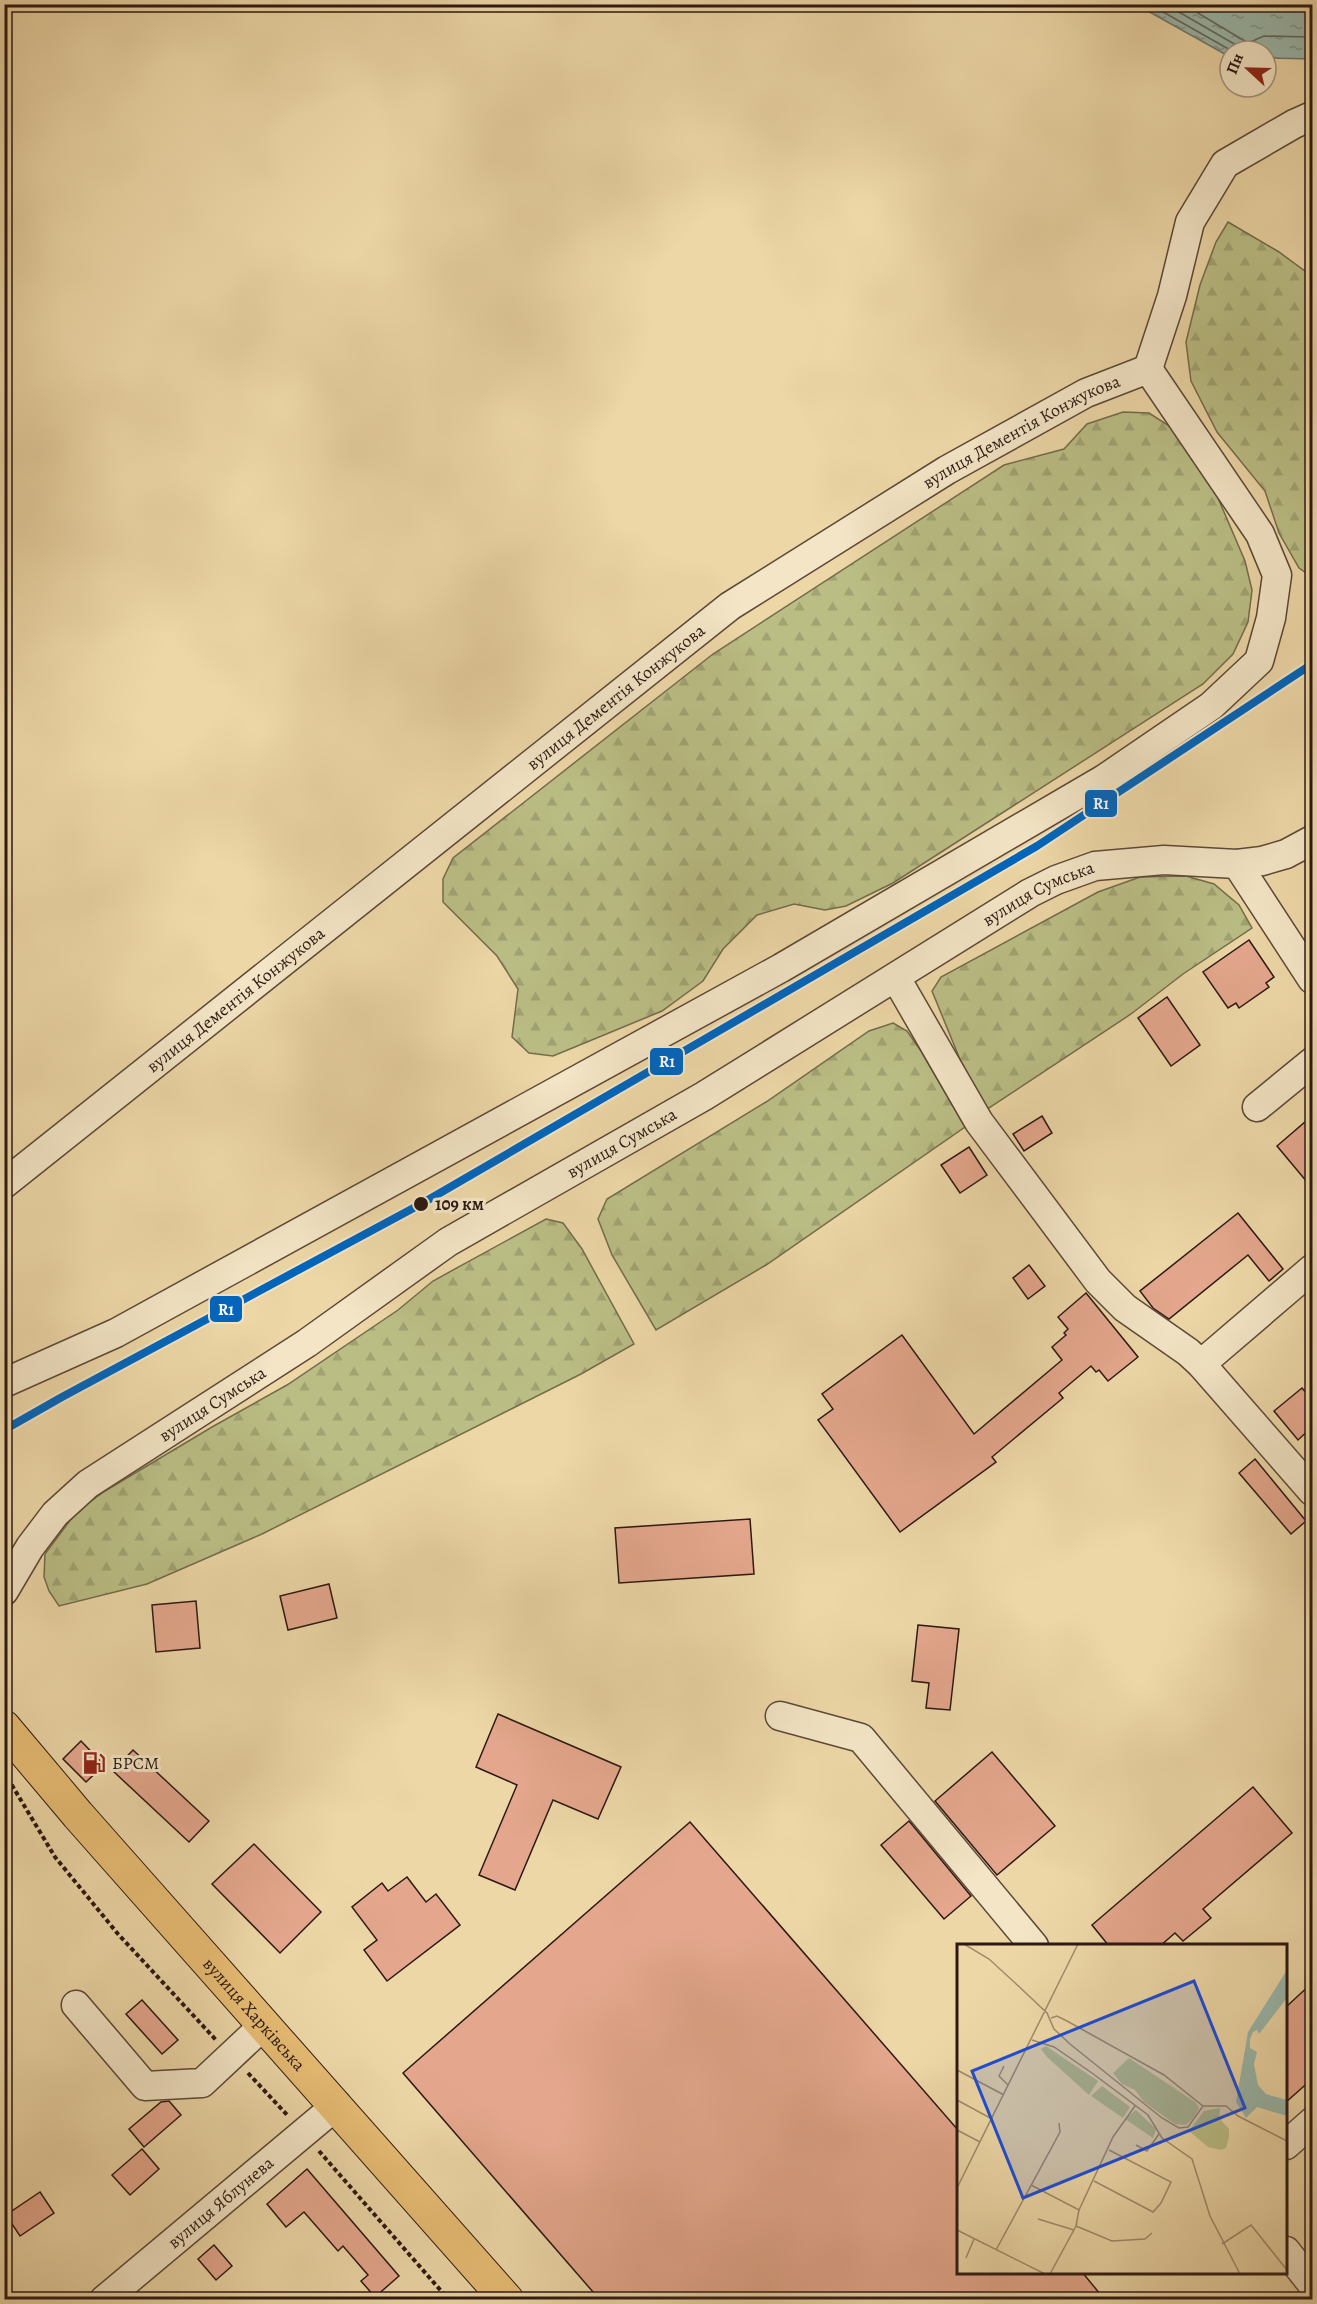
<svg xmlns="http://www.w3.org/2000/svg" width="1317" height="2304" viewBox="0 0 1317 2304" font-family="Alegreya,serif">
<defs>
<pattern id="forest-firs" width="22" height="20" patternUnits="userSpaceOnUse" patternTransform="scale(1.5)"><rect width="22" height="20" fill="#babe85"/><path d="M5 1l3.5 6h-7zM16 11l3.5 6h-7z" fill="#a0a372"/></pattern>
<pattern id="water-ripples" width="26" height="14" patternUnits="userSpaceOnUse" patternTransform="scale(1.5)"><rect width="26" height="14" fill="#9ab8ac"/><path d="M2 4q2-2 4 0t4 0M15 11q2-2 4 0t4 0" fill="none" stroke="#7e958b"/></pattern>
</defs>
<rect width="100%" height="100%" fill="#edd7a7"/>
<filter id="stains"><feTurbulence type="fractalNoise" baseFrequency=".00333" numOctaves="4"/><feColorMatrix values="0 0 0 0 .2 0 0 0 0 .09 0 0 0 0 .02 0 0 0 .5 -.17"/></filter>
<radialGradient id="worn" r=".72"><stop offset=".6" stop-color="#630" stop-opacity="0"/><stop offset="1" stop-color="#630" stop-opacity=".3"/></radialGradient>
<g fill="url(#forest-firs)" stroke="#736c4c" stroke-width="1.5">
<polygon points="1228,222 1279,252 1305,271 1312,270 1312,577 1299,568 1279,533 1265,491 1217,432 1191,381 1186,342 1200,285 1216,242"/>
<polygon points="1123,412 1149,413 1174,429 1212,484 1245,561 1252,590 1248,622 1233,654 1203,684 893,883 846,906 825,910 794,904 757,915 723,949 703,981 662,1011 587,1042 553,1056 529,1053 512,1037 518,989 497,956 443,902 443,879 453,858 713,654 1004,465 1064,449 1087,424"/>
<polygon points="1186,876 1214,884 1239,905 1252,928 1183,974 1131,1014 986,1110 959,1057 932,991 941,977 1098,892 1140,877"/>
<polygon points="893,1023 907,1031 921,1051 965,1127 766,1265 656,1330 612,1255 598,1219 607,1199 766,1102 869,1031"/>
<polygon points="546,1219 563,1223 582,1249 634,1344 581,1374 262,1534 147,1584 59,1606 49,1591 44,1577 45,1554 77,1511 105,1491 212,1427 287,1385 398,1310 433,1281"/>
</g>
<polygon fill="url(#water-ripples)" stroke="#6e786f" stroke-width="1.5" points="1137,5 1312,5 1312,59 1266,58 1266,51 1230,51 1230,57"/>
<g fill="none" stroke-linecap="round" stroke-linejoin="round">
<g stroke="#636860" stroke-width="1.5">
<polyline points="1149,4 1232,51"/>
<polyline points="1165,4 1236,45 1242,51"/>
<polyline points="1183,4 1248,43 1264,36 1312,37"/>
</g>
</g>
<g fill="#e4a78d" stroke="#2c1913" stroke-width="1.5">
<polygon points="1249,940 1274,977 1266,983 1269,987 1239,1008 1236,1003 1228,1008 1203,972"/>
<polygon points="1167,997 1200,1045 1171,1066 1138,1018"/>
<polygon points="1042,1116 1052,1133 1024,1151 1013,1134"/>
<polygon points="1312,1116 1312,1188 1277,1146"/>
<polygon points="969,1147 987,1175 960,1193 941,1165"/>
<polygon points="1238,1213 1283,1269 1269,1281 1248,1255 1169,1319 1153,1308 1140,1291"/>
<polygon points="1029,1265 1045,1286 1028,1299 1013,1278"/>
<polygon points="1086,1293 1138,1357 1108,1381 1099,1370 1096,1372 1091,1366 1059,1393 1063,1398 992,1457 996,1462 900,1532 818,1420 833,1409 822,1394 902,1335 974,1434 1062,1360 1052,1347 1066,1335 1064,1333 1068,1329 1058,1317"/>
<polygon points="1302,1388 1312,1400 1312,1427 1298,1440 1274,1411"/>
<polygon points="1255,1459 1306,1521 1291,1534 1239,1473"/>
<polygon points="750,1519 754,1574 619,1583 615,1528"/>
<polygon points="329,1584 337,1618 288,1630 280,1596"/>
<polygon points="196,1601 200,1648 156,1652 152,1605"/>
<polygon points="918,1625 959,1629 950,1710 926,1708 929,1683 912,1681"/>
<polygon points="498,1714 621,1767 598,1819 553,1800 515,1890 479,1875 517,1785 476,1767"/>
<polygon points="81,1741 104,1765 86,1782 63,1759"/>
<polygon points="133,1750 209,1821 189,1842 113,1771"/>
<polygon points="992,1752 1055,1826 997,1875 935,1801"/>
<polygon points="1253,1787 1292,1833 1203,1909 1211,1918 1183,1941 1175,1933 1160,1946 1109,1946 1092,1925"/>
<polygon points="909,1821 971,1896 944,1919 881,1845"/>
<polygon points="690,1822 958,2130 958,2272 1082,2272 1105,2300 600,2300 403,2073"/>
<polygon points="254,1844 321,1912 280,1953 212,1884"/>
<polygon points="407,1877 426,1902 436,1894 460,1925 387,1981 364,1950 377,1940 352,1907 382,1883 388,1891"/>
<polygon points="1312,1983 1312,2079 1286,2102 1286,2007"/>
<polygon points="142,2000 178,2040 162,2054 126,2014"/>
<polygon points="169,2101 181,2115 144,2147 129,2129 161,2102"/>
<polygon points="142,2149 159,2169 130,2195 112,2175"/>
<polygon points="307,2169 399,2276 375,2297 361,2281 368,2275 343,2246 338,2251 304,2212 286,2227 267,2204"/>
<polygon points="40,2192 54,2213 20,2236 6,2215"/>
<polygon points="214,2245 232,2266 216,2280 198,2259"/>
</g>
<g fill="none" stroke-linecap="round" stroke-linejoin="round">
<g stroke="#5c4838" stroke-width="31">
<g id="minor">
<polyline points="1148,369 1172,296 1190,222 1225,164 1294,124 1312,116"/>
<polyline points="1237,864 1312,979"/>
<polyline points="896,978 979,1122 1098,1281 1125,1308 1188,1352 1201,1364 1312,1491"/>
<polyline points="1257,1107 1312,1062"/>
<path id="s1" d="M4,1184L730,606L947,470L1086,393L1148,369"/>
<polyline points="1201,1364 1312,1269"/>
<polyline points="4,1383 116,1333 781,968 1104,779 1211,706 1259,661 1271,618 1277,575 1260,534 1148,369"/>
<path id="s2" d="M4,1591L30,1547L55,1514L88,1484L307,1343L448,1242L704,1096L1030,893L1056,880L1095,866L1164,860L1237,864L1262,861L1286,854L1312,840"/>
<polyline points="780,1716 861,1738 1034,1946"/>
<polyline points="76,2005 145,2086 202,2083 265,2024"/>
<polyline points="1286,2145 1312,2122"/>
<polyline points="1286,2251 1312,2284"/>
<path id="s3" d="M104,2300L337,2105"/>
</g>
</g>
<g stroke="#2c1913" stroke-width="35">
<g id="major">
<path id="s4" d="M4,1727L78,1815L507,2300"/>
</g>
</g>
<g stroke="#2c1913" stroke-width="4" stroke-dasharray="4.5 3" stroke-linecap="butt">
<polyline points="4,1772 55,1857 118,1934 216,2040"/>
<polyline points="248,2073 288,2116"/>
<polyline points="319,2151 449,2300"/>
</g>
<use href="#minor" stroke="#f3e5c6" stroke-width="28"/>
<use href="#major" stroke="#e6bc74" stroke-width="33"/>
<g stroke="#f3e5c6" stroke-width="12">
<polyline id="rail-1" points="4,1430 62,1397 421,1204 1037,846 1312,664"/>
</g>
<use href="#rail-1" stroke="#0065bd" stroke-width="8"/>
</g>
<defs>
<g id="fuel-bare" transform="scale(1.8)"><path d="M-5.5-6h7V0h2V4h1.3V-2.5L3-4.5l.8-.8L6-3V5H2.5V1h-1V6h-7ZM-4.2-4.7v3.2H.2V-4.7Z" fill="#8f2418" stroke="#f3e5c6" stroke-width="2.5" paint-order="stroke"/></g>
</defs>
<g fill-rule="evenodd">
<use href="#fuel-bare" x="94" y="1763"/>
</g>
<circle fill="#2c1913" stroke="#f3e5c6" stroke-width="2" cx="421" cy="1204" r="8"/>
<g text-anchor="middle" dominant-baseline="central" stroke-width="6" stroke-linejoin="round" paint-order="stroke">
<g font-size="18" fill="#2c1913" stroke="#f3e5c6">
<text stroke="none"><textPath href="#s1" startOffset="1268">вулиця Дементія Конжукова</textPath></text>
<text stroke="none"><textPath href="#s1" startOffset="782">вулиця Дементія Конжукова</textPath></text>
<text stroke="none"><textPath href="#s2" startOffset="1257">вулиця Сумська</textPath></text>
<text stroke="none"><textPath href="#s1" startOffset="296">вулиця Дементія Конжукова</textPath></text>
<text stroke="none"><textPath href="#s2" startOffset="771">вулиця Сумська</textPath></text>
<text stroke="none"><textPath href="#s2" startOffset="285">вулиця Сумська</textPath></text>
<text stroke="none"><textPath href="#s4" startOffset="381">вулиця Харківська</textPath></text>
<text stroke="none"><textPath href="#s3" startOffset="152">вулиця Яблунева</textPath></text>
</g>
<g font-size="18" font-weight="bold" fill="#2c1913" stroke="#f3e5c6" text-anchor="start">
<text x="435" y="1204">109 км</text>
</g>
<g font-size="18" fill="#2c1913" stroke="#f3e5c6" text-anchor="start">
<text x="112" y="1763">БРСМ</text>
</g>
</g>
<g transform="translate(957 1944)">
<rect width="330" height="330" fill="#edd7a7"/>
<path d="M89,102L141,137L132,151L90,113L84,105ZM172,114L238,158L242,164L237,173L229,181L218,180L187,158L178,146L165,140L156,129ZM145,142L173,163L166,174L134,152ZM263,164L262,174L272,185V193L269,204L264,206L251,203L232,187L247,167ZM179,166L199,185L196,194L168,175Z" fill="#babe85"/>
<path d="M330,26V54L302,90L300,86L296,88L293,95V104L300,108L297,120L301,141L309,150L330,156V172L300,163L289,174L279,158L291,88Z" fill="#9ab8ac"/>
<path fill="none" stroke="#a08b6c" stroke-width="1.5" d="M7,0L32,15L56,37L90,69L97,85L113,100L205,174L222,184L231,183L246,162M94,74L100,72L110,77L207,131L246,162H269L281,172L330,197M75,96L97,103L135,129L191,171L205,194L235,215L253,272L283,330M47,122L42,132L51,141M0,126L47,151M0,156L35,175M0,186L23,198M179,201L190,207L202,190M137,237L196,268L204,259L214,238L152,206M74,241L122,266L156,193L178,162M0,244L121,0M81,275L117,286M119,282L155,297L188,295L195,289M0,286L88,330M265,300L294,281L330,326M39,306L103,188L102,179M9,314L17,295M93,330L119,282L122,266"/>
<path fill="#1d4ed8" fill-opacity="0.15" stroke="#1d4ed8" stroke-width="3" d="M237,37L288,164L66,254L15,127Z"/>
<rect width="330" height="330" fill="none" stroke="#2c1913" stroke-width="3"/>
</g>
<g stroke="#f3e5c6" stroke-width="2">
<rect x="1084" y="789" width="34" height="29" rx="6" fill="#0065bd"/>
<rect x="649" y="1047" width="35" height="29" rx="6" fill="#0065bd"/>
<rect x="209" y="1295" width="34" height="28" rx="6" fill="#0065bd"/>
</g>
<g font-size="16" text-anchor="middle" font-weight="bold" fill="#fff">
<text x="1101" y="809">R1</text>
<text x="667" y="1067">R1</text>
<text x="226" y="1315">R1</text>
</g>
<rect width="1317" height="2304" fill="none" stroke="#edd7a7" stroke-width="24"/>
<rect x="6" y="6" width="1305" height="2292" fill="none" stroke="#2c1913" stroke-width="3"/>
<rect x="12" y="12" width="1293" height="2280" fill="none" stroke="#2c1913" stroke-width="1.5"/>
<g transform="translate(1248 69) rotate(292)"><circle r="28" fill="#f3e5c6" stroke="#a3937e" stroke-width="1.5"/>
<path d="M0-4.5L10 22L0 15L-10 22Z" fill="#8f2418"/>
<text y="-9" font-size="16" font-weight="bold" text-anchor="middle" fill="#2c1913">Пн</text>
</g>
<rect width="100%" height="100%" filter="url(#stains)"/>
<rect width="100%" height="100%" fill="url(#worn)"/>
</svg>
